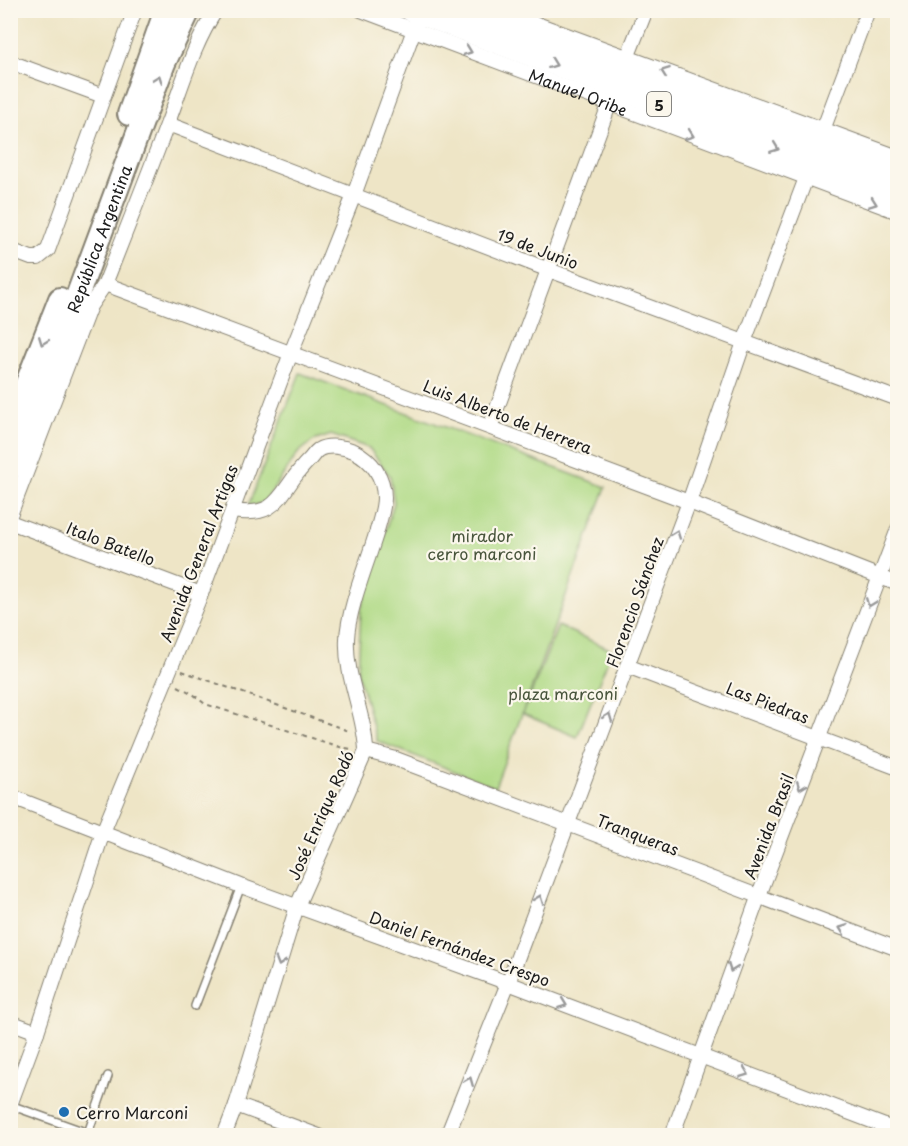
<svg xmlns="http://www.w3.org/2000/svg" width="908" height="1146" viewBox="0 0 908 1146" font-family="'Playpen Sans',sans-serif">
<rect width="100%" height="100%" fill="#fbf7ec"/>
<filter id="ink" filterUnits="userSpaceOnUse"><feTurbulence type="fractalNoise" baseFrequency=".0167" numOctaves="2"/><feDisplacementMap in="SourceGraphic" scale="12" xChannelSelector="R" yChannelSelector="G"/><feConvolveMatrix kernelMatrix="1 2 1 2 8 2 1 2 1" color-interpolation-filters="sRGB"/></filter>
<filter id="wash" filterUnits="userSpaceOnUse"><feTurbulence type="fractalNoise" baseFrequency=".008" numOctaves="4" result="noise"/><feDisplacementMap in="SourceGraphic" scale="24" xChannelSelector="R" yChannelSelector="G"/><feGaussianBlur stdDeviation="1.35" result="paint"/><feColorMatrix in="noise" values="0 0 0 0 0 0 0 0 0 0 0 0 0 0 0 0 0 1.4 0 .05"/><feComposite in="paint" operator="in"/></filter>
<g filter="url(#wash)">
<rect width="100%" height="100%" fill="#eee5c6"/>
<g fill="#b0da86" stroke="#667b51" stroke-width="1.5">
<polygon points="300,373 606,487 495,787 377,741 358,673 361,610 394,503 390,476 369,448 331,435 313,441 298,453 264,503 248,506"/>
<polygon points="558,626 612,650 577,737 523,714"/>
</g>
</g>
<g filter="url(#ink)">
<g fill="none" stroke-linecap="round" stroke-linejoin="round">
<g stroke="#858071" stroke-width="10">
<g id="service">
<polyline points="195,1006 241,886"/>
<polyline points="10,1105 88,1133 108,1076"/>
</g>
</g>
<g stroke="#858071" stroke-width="16">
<g id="minor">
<path id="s1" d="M361,10L898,212"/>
<polyline points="499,10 898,157"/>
<polyline points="627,58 646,10"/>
<polyline points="10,62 103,96"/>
<polyline points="168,124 549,270 898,399"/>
<polyline points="823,130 868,10"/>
<polyline points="10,250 31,258 38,258 48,250 135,10"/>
<polyline points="105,284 689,502 898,584"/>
<polyline points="490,427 609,105"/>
<path d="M10,515L90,306L105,284C126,231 147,178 167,125C182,86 193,45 216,10"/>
<polyline points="10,522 201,594"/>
<polyline points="627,666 898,768"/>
<polyline points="366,751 396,759 898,949"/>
<polyline points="10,796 241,886 508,983 898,1131"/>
<polyline points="10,1022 37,1032"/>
<polyline points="10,1105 37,1032 103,832 201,594 291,353 354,195 420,13"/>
<polyline points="236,1105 319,1136"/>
<path d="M224,1136L236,1105L297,906L366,751C365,713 345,678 347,639C348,609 367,564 376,534C379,523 384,509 384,498C384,477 372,460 354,451C344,447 328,444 318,450C315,452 312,457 309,460C279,489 282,519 233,511"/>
<polyline points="447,1136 508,983 627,666 689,502 744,342 806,178"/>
<polyline points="672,1136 758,898 898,529"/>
</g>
</g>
<g stroke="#858071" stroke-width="26">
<g id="trunk">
<polyline points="411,10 898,194"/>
<polyline points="457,10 898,174"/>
<polyline points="129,114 166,10"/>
<polyline points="10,426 60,299"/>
<path id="s2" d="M10,468L24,439L164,63L189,10"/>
</g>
</g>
<g stroke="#858071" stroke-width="2" stroke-dasharray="4.5 4.5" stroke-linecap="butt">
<polyline points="182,671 349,731"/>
<polyline points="178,686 193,694 205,704 340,747 352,749"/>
</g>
<use href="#service" stroke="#fff" stroke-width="7"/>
<use href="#minor" stroke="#fff" stroke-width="14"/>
<use href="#trunk" stroke="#fff" stroke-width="22"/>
</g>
<defs><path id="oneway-chevron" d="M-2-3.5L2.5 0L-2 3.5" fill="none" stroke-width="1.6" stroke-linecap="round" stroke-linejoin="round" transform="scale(1.5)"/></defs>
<g stroke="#999">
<use href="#oneway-chevron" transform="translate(468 51) rotate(21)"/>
<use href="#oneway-chevron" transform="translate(553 64) rotate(21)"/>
<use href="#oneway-chevron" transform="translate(665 72) rotate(-160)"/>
<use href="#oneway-chevron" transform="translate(158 79) rotate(-69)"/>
<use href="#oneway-chevron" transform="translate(690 135) rotate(20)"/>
<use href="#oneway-chevron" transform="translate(775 148) rotate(21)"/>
<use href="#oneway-chevron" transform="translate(873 203) rotate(20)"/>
<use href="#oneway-chevron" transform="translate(43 341) rotate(111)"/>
<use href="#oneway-chevron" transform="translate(676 534) rotate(-70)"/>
<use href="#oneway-chevron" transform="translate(870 603) rotate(111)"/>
<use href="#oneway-chevron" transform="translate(608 717) rotate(-69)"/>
<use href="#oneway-chevron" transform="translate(801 786) rotate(111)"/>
<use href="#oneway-chevron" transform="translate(539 899) rotate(-69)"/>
<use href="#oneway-chevron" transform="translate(843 929) rotate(-160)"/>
<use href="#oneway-chevron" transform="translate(280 962) rotate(107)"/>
<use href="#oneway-chevron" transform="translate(732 968) rotate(110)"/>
<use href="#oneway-chevron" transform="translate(563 1004) rotate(21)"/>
<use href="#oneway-chevron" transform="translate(745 1073) rotate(21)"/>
<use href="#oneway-chevron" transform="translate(469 1081) rotate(-68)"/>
</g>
</g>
<circle fill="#1f6fb2" stroke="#fbf7ec" stroke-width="2" cx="64" cy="1112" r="6"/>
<g text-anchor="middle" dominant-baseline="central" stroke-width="4.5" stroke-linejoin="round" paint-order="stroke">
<rect fill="#fbf7ec" stroke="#5f5e5a" stroke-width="1.5" x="647" y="92" width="24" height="24" rx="4.5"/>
<g font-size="15" font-weight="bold" fill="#1c1c1c">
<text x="659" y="104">5</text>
</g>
<g font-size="16" fill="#1c1c1c" stroke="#fbf7ec">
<text stroke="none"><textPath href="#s1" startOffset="232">Manuel Oribe</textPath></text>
<text stroke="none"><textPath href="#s2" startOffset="246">República Argentina</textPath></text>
<text transform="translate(538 248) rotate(21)">19 de Junio</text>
<text transform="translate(508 416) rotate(21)">Luis Alberto de Herrera</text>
<text transform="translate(111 543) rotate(21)">Italo Batello</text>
<text transform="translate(198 553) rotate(-69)">Avenida General Artigas</text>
<text transform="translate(634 602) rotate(-70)">Florencio Sánchez</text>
<text transform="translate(768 702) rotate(21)">Las Piedras</text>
<text transform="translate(320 815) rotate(-66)">José Enrique Rodó</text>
<text transform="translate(768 826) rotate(-69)">Avenida Brasil</text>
<text transform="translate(638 834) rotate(21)">Tranqueras</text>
<text transform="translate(460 948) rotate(20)">Daniel Fernández Crespo</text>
</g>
<g font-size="16" fill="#48553c" stroke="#fbf7ec">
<text x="482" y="535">mirador<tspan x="482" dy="18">cerro marconi</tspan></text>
<text x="563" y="693">plaza marconi</text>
</g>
<g font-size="16" fill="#1c1c1c" stroke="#fbf7ec" text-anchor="start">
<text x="76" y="1112">Cerro Marconi</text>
</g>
</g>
<rect width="908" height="1146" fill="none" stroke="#fbf7ec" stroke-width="36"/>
</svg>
